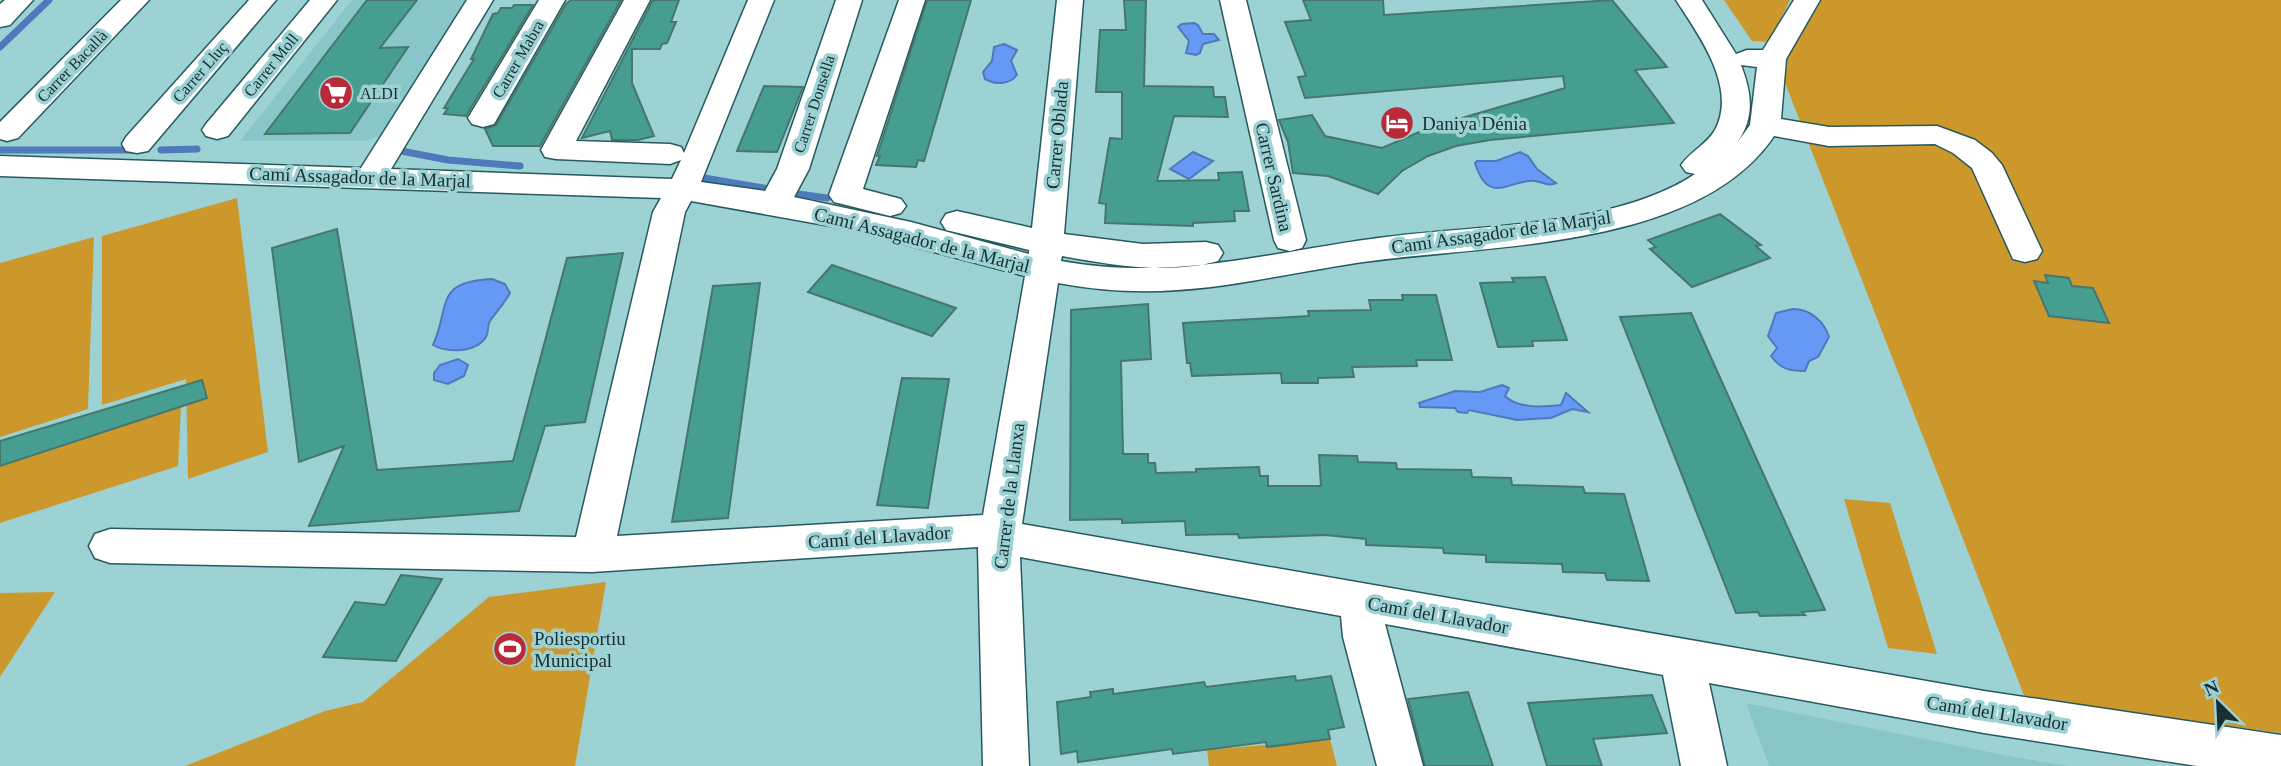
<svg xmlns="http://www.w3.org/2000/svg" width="2281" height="766" viewBox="0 0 2281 766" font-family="'Times New Roman',serif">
<rect width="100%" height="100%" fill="#9dd2d5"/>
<g fill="#88c6ca">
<polygon points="352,0 469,0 385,133 367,141 240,141"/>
<polygon points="1746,703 2014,757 2068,766 1769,766"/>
</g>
<g fill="#cd982b">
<polygon points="1724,0 1790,0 1769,42 1752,41"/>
<polygon points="1819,0 2281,0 2281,733 2025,698 1780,70"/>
<polygon points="237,198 268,452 188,479 186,379 102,405 102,236"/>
<polygon points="94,237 88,409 0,437 0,263"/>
<polygon points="181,407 178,466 0,523 0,466"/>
<polygon points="1844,499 1890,503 1937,654 1888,648"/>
<polygon points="606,582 575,766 185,766 325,711 363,702 489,597"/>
<polygon points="55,592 0,677 0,593"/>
<polygon points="1330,739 1337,766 1209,766 1207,750"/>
</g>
<g fill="#6599f5" stroke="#4e79ba" stroke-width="2">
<polygon points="1194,23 1198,25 1203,34 1214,34 1219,40 1203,44 1200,53 1196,55 1186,53 1189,41 1178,27 1182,24"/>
<path d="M1004,44L1017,50L1011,61L1017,75C1009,85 996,85 985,79L983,72L992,61L994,47Z"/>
<polygon points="1193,152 1213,161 1189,179 1170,169"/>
<path d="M1520,152L1528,156L1537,169L1556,183C1547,187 1544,182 1535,181C1511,178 1489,208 1475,163L1477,161H1496Z"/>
<path d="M492,279L505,284L510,293C504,304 497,311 490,321C487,326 489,332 486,337C476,353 447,353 433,345C451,304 434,282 492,279Z"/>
<path d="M1793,309C1810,309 1824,321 1829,337L1818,357L1809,361L1805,371C1790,371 1780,369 1771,356L1777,348L1768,336L1776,313Z"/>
<polygon points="458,359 468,365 464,376 448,384 434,380 434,373 440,365"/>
<path d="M1502,385L1509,388L1505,396C1518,409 1544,407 1561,405L1566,393L1588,412L1572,409L1551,418L1517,420L1469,410L1467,413L1458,412L1455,408L1420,407L1419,403L1455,391L1480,392Z"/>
</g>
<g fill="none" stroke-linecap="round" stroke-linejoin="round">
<g stroke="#4e79ba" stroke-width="7">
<polyline points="0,47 49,0"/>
<polyline points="0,150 134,150"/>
<polyline points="161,150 197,149"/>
<polyline points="401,151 448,160 520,166"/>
<polyline points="704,178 769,189"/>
<polyline points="791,193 827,198"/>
</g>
</g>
<g fill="#459e8f" stroke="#46766d" stroke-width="2">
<polygon points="367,0 417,0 380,48 408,47 350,133 265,134"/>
<polygon points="571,0 621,0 540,146 493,146 485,129 496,125 566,4"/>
<polygon points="653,0 679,0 671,22 676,22 667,43 662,44 660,49 632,49 632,83 654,136 638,140 612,140 610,131 582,138"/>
<polygon points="927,0 971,0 924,161 918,160 916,167 876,165 880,156 877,156"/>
<polygon points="1124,0 1146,0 1144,86 1213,87 1214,97 1225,97 1228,117 1174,116 1157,181 1219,180 1218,173 1242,172 1249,211 1234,211 1235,221 1193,223 1193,226 1105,223 1106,204 1099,203 1110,138 1122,139 1122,92 1096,92 1100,30 1126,30"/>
<polygon points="1303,0 1383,0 1384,15 1612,0 1667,67 1635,70 1674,123 1490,140 1456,146 1428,156 1402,171 1378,194 1328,176 1293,173 1288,142 1279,120 1312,115 1325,136 1382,148 1431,127 1565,88 1563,76 1305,98 1298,77 1306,76 1285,22 1311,20"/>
<polygon points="514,5 533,5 466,116 444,114 448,108 444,108 474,59 471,59 493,14 498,13 501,8 512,8"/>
<polygon points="764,86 803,87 777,152 737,151"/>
<polygon points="1720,214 1761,245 1756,246 1770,258 1692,287 1650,249 1656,247 1648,240"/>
<polygon points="337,229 377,470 513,461 567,258 623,253 585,422 545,426 519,511 309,526 344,446 299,462 272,248"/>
<polygon points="832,265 956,308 932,336 808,292"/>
<polygon points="2045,275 2069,278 2072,286 2093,288 2109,323 2049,316 2034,281 2048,283"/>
<polygon points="1545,277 1567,340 1532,341 1533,346 1498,347 1480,283 1514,282 1512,278"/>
<polygon points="760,283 728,518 672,522 713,286"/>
<polygon points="1402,295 1436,295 1452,360 1416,360 1417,366 1352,367 1354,377 1318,378 1318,383 1282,383 1281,373 1192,376 1190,363 1187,363 1183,323 1309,316 1308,311 1371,310 1369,300 1403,300"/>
<polygon points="1148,304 1151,359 1121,361 1123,454 1148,454 1148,463 1155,463 1156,473 1196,472 1196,469 1259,467 1260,476 1268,476 1268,486 1321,486 1319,455 1357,456 1358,462 1396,463 1397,469 1471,470 1472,477 1511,478 1512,485 1583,487 1585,493 1624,494 1649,581 1607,580 1605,573 1563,572 1562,564 1486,562 1486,555 1444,553 1443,548 1366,545 1366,539 1325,535 1239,538 1238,534 1186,535 1185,521 1122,523 1122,519 1070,520 1071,310"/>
<polygon points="1691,313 1757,460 1825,610 1802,612 1805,615 1760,616 1758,612 1736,613 1620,317"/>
<polygon points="902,378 949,379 928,508 877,505"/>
<polygon points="202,380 207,398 0,466 0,441"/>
<polygon points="401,575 442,579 396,661 323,657 355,602 385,605"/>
<polygon points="1295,676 1296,681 1331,676 1344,727 1328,730 1330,739 1267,747 1266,742 1173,754 1172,749 1078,762 1077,751 1061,754 1057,702 1091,697 1090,692 1113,689 1113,694 1204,682 1206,687"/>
<polygon points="1468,692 1493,766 1425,766 1408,699"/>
<polygon points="1652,695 1667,733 1593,739 1602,766 1547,766 1528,703"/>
</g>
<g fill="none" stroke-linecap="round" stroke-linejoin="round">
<g stroke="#265a5d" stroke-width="3">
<g id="minor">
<polygon points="5,0 33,0 10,25 0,27 0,4"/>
<polygon points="121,0 149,0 18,138 7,141 0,139 0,122"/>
<polygon points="249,0 276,0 148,151 137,153 126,151 122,144 126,137"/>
<polygon points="310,0 337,0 228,136 217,139 206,136 202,130 206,124"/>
<path d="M467,0H493L391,169L672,179L681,160L670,164L556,159L545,157L541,150L624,0H650L576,141L670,144L681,147L684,153L748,0H774L701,182L765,191L777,169L836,0H862L809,169L794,197L911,222L1029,254V250L946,230L941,222L946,214L957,211L1032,228L1057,0H1083L1064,234L1143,244L1206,242L1218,245L1223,253L1218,261C1169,275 1111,265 1062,256L1061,261C1177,282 1273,251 1386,237C1479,225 1616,227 1695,174L1686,172L1681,165C1691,151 1707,144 1715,130C1738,87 1698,34 1676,0H1702L1736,54L1747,50H1763L1794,0H1820L1786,59L1781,119L1829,127L1937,126L1975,140L1992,153L2002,165L2042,251L2037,259L2025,262L2013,259L1972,168L1953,153L1935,144L1829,146L1774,136C1696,252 1481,244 1356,263C1247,280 1170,304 1058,283L1022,524L1984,691L2281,735V766H2197L1984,733L1709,683L1727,766H1681L1663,675L1385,624L1423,766H1377L1343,637L1341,616L1020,557L1029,766H983L978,547L592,572L110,563L95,558L89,546L95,534L110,529L576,537L653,212L661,198L0,176V156L361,168ZM1741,65L1757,67L1750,125L1737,143C1755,117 1752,94 1741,65ZM691,201L847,229L1025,276L983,515L617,536L685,212Z"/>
<polygon points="539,0 565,0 494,124 483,127 472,124 468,118"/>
<polygon points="899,0 925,0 863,189 901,199 906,206 901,213 890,216 834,202 829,195"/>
<polygon points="1220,0 1246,0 1306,240 1302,248 1290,251 1278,248 1274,240"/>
</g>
</g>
<use href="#minor" fill="#fff" fill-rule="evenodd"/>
</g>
<defs>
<g id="supermarket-disc" transform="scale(1.75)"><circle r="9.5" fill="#ba2938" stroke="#9dd2d5"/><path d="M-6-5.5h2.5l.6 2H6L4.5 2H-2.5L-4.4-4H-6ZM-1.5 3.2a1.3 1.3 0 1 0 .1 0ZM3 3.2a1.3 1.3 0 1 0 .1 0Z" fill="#fff"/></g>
<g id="hotel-disc" transform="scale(1.75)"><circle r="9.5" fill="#ba2938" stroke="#9dd2d5"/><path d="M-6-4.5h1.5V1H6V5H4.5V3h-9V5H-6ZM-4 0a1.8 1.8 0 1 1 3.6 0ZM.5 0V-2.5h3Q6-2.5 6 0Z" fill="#fff"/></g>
<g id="stadium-disc" transform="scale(1.75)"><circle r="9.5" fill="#ba2938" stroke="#9dd2d5"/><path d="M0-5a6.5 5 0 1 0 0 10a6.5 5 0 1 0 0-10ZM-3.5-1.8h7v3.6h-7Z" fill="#fff"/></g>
</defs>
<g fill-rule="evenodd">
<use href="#supermarket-disc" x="336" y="93"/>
<use href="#hotel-disc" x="1397" y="123"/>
<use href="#stadium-disc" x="510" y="649"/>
</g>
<g text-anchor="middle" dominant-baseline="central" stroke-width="7" stroke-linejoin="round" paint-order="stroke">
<g font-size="16" fill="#192e30" stroke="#9dd2d5">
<text transform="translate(518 59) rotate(-60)">Carrer Mabra</text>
<text transform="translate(271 65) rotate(-51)">Carrer Moll</text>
<text transform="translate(72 66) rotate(-46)">Carrer Bacallà</text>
<text transform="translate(200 72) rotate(-49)">Carrer Lluç</text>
<text transform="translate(814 104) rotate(-72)">Carrer Donsella</text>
</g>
<g font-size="16" fill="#192e30" stroke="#9dd2d5" text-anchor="start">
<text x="360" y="93">ALDI</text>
</g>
<g font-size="19" fill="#192e30" stroke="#9dd2d5" text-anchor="start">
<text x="1422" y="123">Daniya Dénia</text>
<text x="534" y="638">Poliesportiu<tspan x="534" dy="22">Municipal</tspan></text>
</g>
<g font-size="19" fill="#192e30" stroke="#9dd2d5">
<text transform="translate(1057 135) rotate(-85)">Carrer Oblada</text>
<text transform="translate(360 177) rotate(2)">Camí Assagador de la Marjal</text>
<text transform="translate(1274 177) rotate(77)">Carrer Sardina</text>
<text transform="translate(1501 232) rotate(-8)">Camí Assagador de la Marjal</text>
<text transform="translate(922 240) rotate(14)">Camí Assagador de la Marjal</text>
<text transform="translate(1009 496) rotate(-83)">Carrer de la Llanxa</text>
<text transform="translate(879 537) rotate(-4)">Camí del Llavador</text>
<text transform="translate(1438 615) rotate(10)">Camí del Llavador</text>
<text transform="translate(1997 713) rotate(9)">Camí del Llavador</text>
</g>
</g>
<g transform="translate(2218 703) rotate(336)" stroke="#9dd2d5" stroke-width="5" paint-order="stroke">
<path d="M0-5L12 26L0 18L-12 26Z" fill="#192e30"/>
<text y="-10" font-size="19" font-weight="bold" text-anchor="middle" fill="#192e30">N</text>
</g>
</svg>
